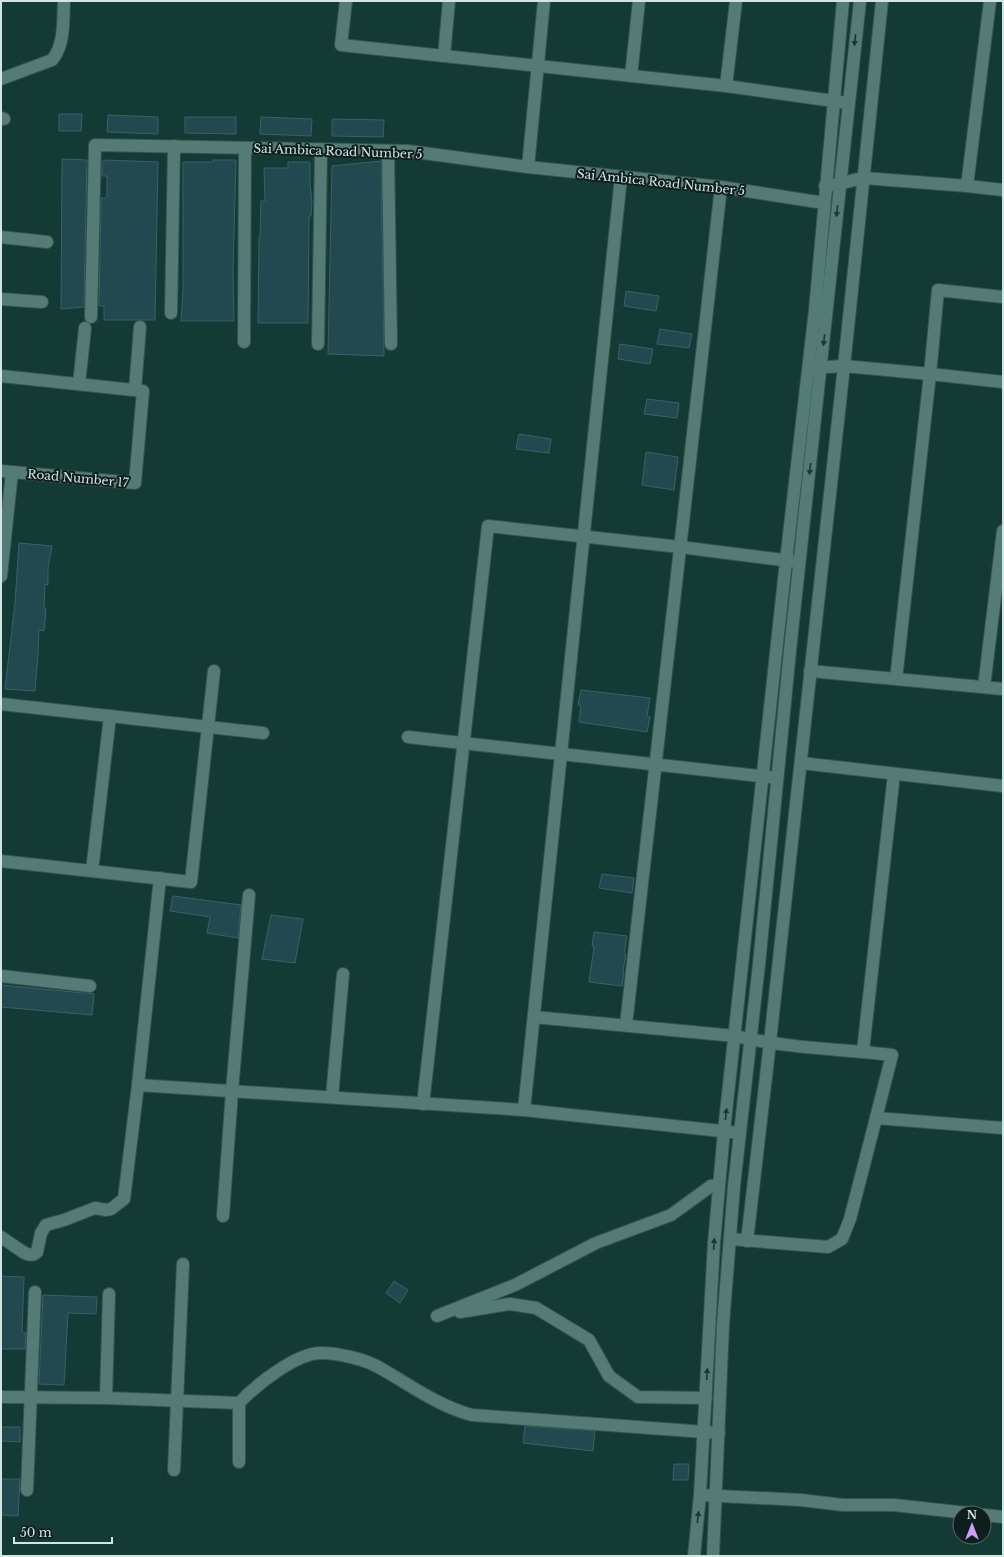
<svg xmlns="http://www.w3.org/2000/svg" width="1004" height="1557" viewBox="0 0 1004 1557" font-family="'Libre Baskerville',serif">
<rect width="100%" height="100%" fill="#133a35"/>
<g fill="#234950" stroke="#3b6167">
<polygon points="59,114 82,114 81,131 59,131"/>
<polygon points="108,115 158,117 158,134 107,132"/>
<polygon points="185,117 236,117 236,134 185,133"/>
<polygon points="261,117 312,119 311,136 260,134"/>
<polygon points="332,119 384,120 383,137 332,136"/>
<polygon points="62,159 87,160 84,307 61,309"/>
<polygon points="106,160 158,162 155,320 104,320 104,306 99,306 101,198 107,198 107,176 102,176 102,161 106,161"/>
<polygon points="213,160 236,160 233,272 234,321 181,321 183,289 183,162 213,162"/>
<polygon points="381,161 384,356 328,354 332,166"/>
<polygon points="288,162 310,162 310,184 312,202 311,216 309,216 308,323 258,323 259,237 260,237 261,201 265,201 264,168 288,168"/>
<polygon points="626,291 659,296 656,311 624,306"/>
<polygon points="660,329 692,334 689,348 657,344"/>
<polygon points="620,344 653,349 650,364 618,359"/>
<polygon points="647,399 679,403 677,418 644,414"/>
<polygon points="519,434 551,439 549,453 516,449"/>
<polygon points="646,452 678,457 674,490 642,485"/>
<polygon points="19,543 52,546 48,568 48,585 45,584 44,609 46,609 44,631 39,630 38,655 35,691 5,689 15,603"/>
<polygon points="581,690 650,698 647,716 650,717 647,732 579,722 581,706 578,705"/>
<polygon points="602,874 634,878 632,893 599,888"/>
<polygon points="173,896 241,905 238,938 207,933 210,917 170,911"/>
<polygon points="271,915 303,919 295,963 262,959"/>
<polygon points="594,932 627,936 624,954 626,954 623,971 624,971 622,986 589,982 594,947 592,946"/>
<polygon points="1,985 94,994 92,1015 1,1007"/>
<polygon points="1,1276 24,1277 22,1332 26,1333 25,1349 1,1349"/>
<polygon points="394,1281 408,1290 400,1303 386,1293"/>
<polygon points="43,1295 97,1297 96,1314 68,1313 64,1385 39,1384"/>
<polygon points="525,1426 595,1431 593,1451 523,1443"/>
<polygon points="1,1427 20,1427 20,1442 1,1441"/>
<polygon points="674,1464 689,1464 688,1480 673,1480"/>
<polygon points="1,1479 20,1479 18,1516 1,1515"/>
</g>
<g fill="none" stroke-linecap="round" stroke-linejoin="round">
<g stroke="#39534f" stroke-width="14">
<g id="street">
<polyline points="346,1 341,45 726,86 848,103"/>
<polyline points="444,56 449,1"/>
<polyline points="631,76 639,1"/>
<path d="M1,79L52,60C65,45 63,20 64,1"/>
<polyline points="726,86 736,1"/>
<polyline points="1,118 4,119"/>
<polyline points="388,151 391,344"/>
<polyline points="528,167 544,1"/>
<path d="M825,186C839,186 850,180 864,178L967,186L1003,190"/>
<polyline points="967,186 990,1"/>
<polyline points="1,237 47,242"/>
<polyline points="1,299 42,302"/>
<polyline points="171,313 174,146"/>
<polyline points="91,317 95,145 408,151 528,167 721,187 824,203"/>
<polyline points="244,342 245,148"/>
<polyline points="318,344 321,150"/>
<polyline points="811,368 844,366 930,374 938,290 1003,297"/>
<polyline points="1,376 143,391 135,483 1,471"/>
<polyline points="79,384 85,328"/>
<polyline points="135,390 140,327"/>
<polyline points="1,576 12,472"/>
<polyline points="810,671 1003,689"/>
<polyline points="896,679 930,374 1003,382"/>
<polyline points="984,687 1003,531"/>
<polyline points="1,704 263,733"/>
<polyline points="408,737 777,778"/>
<polyline points="801,763 1003,786"/>
<polyline points="1,861 191,882 214,671"/>
<polyline points="92,871 110,716"/>
<polyline points="1,976 90,986"/>
<path d="M534,1017L735,1036C786,1048 840,1049 892,1055L876,1118"/>
<polyline points="626,1025 721,187"/>
<polyline points="863,1051 894,774"/>
<polyline points="138,1085 524,1110 740,1133"/>
<polyline points="332,1097 343,974"/>
<polyline points="423,1104 488,526 680,547 799,562"/>
<polyline points="524,1110 621,177"/>
<polyline points="223,1216 232,1091 249,895"/>
<path d="M1,1237L23,1252C28,1255 33,1256 37,1252L41,1233L46,1225L64,1220L95,1208L106,1210L111,1209L124,1199L138,1085L160,878"/>
<polyline points="730,1239 828,1247 842,1239 850,1219 876,1118 1003,1128"/>
<polyline points="747,1241 770,1042 844,366 882,1"/>
<polyline points="460,1312 510,1304 536,1308 589,1340 609,1376 638,1397 706,1398"/>
<polyline points="437,1316 515,1285 596,1243 671,1215 711,1186 719,1185"/>
<polyline points="1,1397 106,1398 239,1403"/>
<polyline points="106,1398 109,1294"/>
<path d="M239,1462V1403C256,1385 296,1353 321,1353C338,1353 365,1359 380,1368C410,1385 438,1406 472,1415L719,1433"/>
<polyline points="174,1470 183,1264"/>
<polyline points="27,1490 35,1292"/>
<polyline points="700,1495 801,1500 843,1505 894,1505 967,1513"/>
<polyline points="984,1515 1003,1517"/>
</g>
</g>
<g stroke="#39534f" stroke-width="14">
<g id="secondary">
<polyline points="694,1556 700,1495 714,1243 724,1131 786,561 815,310 843,1"/>
<polyline points="713,1556 723,1325 734,1186 759,964 791,641 860,1"/>
</g>
</g>
<use href="#street" stroke="#557b76" stroke-width="12"/>
<use href="#secondary" stroke="#557b76" stroke-width="12"/>
</g>
<defs><path id="oneway-solid" d="M-6-.8H1V-3.2L6.5 0L1 3.2V.8H-6Z"/></defs>
<g fill="#203532">
<use href="#oneway-solid" transform="translate(855 40) rotate(96)"/>
<use href="#oneway-solid" transform="translate(837 211) rotate(96)"/>
<use href="#oneway-solid" transform="translate(824 340) rotate(96)"/>
<use href="#oneway-solid" transform="translate(810 469) rotate(96)"/>
<use href="#oneway-solid" transform="translate(726 1114) rotate(-84)"/>
<use href="#oneway-solid" transform="translate(714 1244) rotate(-86)"/>
<use href="#oneway-solid" transform="translate(707 1374) rotate(-87)"/>
<use href="#oneway-solid" transform="translate(698 1517) rotate(-84)"/>
</g>
<g text-anchor="middle" dominant-baseline="central" stroke-width="4" stroke-linejoin="round" paint-order="stroke">
<g font-size="12" fill="#d1e6e2" stroke="#0e1e1c">
<text transform="translate(338 151) rotate(2)">Sai Ambica Road Number 5</text>
<text transform="translate(661 182) rotate(6)">Sai Ambica Road Number 5</text>
<text transform="translate(78 478) rotate(5)">Road Number 17</text>
</g>
</g>
<rect width="1004" height="1557" fill="none" stroke="#d1e6e2" stroke-width="4"/>
<g transform="translate(972 1525)"><circle r="19" fill="#0e1e1c" stroke="#5c6e6b"/>
<path d="M0-3L7 15L0 10L-7 15Z" fill="#d19dfe"/>
<text y="-6" font-size="11" font-weight="bold" text-anchor="middle" fill="#d1e6e2">N</text>
</g>
<path d="M14 1537v6h98v-6" fill="none" stroke="#d1e6e2" stroke-width="2"/>
<text x="20" y="1537" font-size="12" fill="#d1e6e2" stroke="#0e1e1c" stroke-width="3" paint-order="stroke">50 m</text>
</svg>
